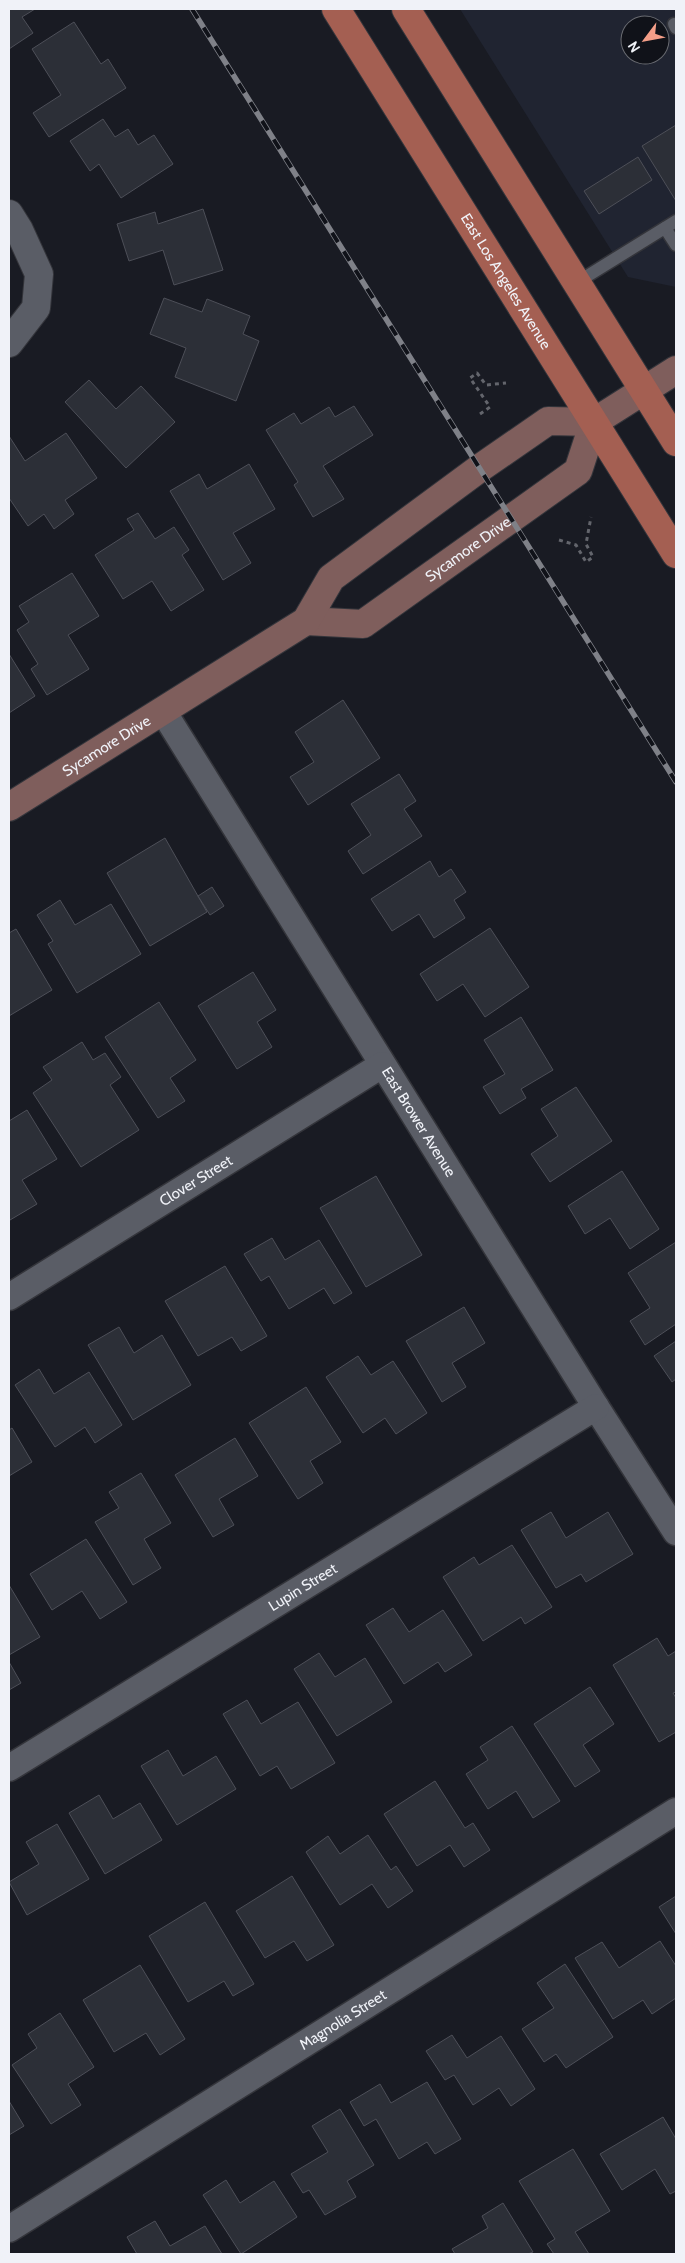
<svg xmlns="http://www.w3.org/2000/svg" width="685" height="2263" viewBox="0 0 685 2263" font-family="Cabin,sans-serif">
<rect width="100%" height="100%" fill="#191b23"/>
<path fill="#202431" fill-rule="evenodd" d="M460,9H676V287L628,277ZM630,25H660V55H630Z"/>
<g fill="#2c2f37" stroke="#4d4f58">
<polygon points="9,9 35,9 22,17 33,33 9,49"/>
<polygon points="74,22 101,64 108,59 126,88 49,137 33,113 61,95 32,49"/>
<polygon points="103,119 115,137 128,129 138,145 154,135 173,164 121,198 99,164 90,171 70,141"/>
<polygon points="676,125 676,201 642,146"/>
<polygon points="638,157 652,180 599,214 584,191"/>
<polygon points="203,209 223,270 174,285 163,250 129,261 117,224 155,212 158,224"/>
<polygon points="164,298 202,312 207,299 250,316 243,334 259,341 236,401 175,377 186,348 150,334"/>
<polygon points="89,380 116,409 141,386 175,422 126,468 65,402"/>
<polygon points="354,406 373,435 323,466 344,499 313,517 294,485 298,482 266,430 294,413 301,424 329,407 335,417"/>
<polygon points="66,433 97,478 65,500 74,514 54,529 44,514 28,526 9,498 9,436 25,461"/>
<polygon points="249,464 275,509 233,533 251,563 223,580 170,491 199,474 207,489"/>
<polygon points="138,513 155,539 174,527 189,550 182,555 204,590 171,611 152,581 123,599 95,555 134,530 127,519"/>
<polygon points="72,573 99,616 68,635 89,669 47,695 31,669 38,664 17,630 29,622 19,606"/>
<polygon points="9,654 35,696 9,713"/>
<polygon points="343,700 380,758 308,805 290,777 314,762 295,732"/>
<polygon points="399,774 416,801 404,809 422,836 363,874 348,851 371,835 351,804"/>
<polygon points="165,838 207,912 150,946 107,873"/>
<polygon points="430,861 439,877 451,869 466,892 454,900 465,918 434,938 419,914 392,931 371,899"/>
<polygon points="212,887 224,906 210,915 198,896"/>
<polygon points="60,900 75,925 111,904 141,954 77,993 48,944 53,941 37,915"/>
<polygon points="490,928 529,987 485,1017 463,984 437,1001 420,974"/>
<polygon points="16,929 52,990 9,1016 9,933"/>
<polygon points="253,972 276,1010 257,1022 272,1047 237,1069 198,1006"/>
<polygon points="159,1002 196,1060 170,1078 185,1101 158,1118 105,1037"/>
<polygon points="521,1017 553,1070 521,1089 526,1098 500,1114 483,1087 505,1074 484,1040"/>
<polygon points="82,1042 93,1060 105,1053 121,1077 110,1085 139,1130 81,1167 33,1093 52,1080 43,1067"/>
<polygon points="576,1087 612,1141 550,1182 531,1154 558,1136 541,1109"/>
<polygon points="27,1110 57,1159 22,1180 37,1204 10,1220 9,1217 9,1121"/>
<polygon points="622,1171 659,1229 630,1249 610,1218 585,1234 568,1206"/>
<polygon points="376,1176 422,1255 366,1287 320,1208"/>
<polygon points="272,1238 285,1260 319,1240 352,1293 334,1304 324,1288 289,1309 269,1276 261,1281 244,1254"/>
<polygon points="676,1242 676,1324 645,1345 630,1321 650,1308 628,1273"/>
<polygon points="225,1266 267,1336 241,1351 232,1337 198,1356 165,1301"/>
<polygon points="464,1307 485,1343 452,1363 466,1387 442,1402 406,1341"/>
<polygon points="119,1327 134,1353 162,1335 191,1385 133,1420 88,1345"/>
<polygon points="676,1341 676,1379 672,1382 654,1356"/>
<polygon points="358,1356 371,1375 393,1361 427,1413 396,1434 385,1418 363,1433 326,1377"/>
<polygon points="39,1369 54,1394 89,1372 122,1425 95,1443 85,1427 55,1447 15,1385"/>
<polygon points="306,1387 341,1442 310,1461 323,1483 298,1499 249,1423"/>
<polygon points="12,1428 32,1462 9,1476 9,1430"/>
<polygon points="235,1438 258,1476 219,1499 234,1525 213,1537 175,1475"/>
<polygon points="141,1473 171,1523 144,1539 161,1568 133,1585 95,1522 119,1508 109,1492"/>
<polygon points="551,1512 566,1538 608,1512 633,1554 586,1582 581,1574 556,1588 521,1530"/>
<polygon points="86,1539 127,1602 100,1619 82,1591 52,1610 30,1574"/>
<polygon points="512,1545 552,1607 525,1624 521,1617 483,1641 443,1577 474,1557 479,1565"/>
<polygon points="9,1585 40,1637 9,1655"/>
<polygon points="393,1608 409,1632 443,1610 472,1655 445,1672 438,1662 404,1684 366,1625"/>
<polygon points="657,1638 668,1656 676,1651 676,1692 673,1693 676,1698 676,1732 659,1742 613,1665"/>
<polygon points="319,1653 335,1677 365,1658 392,1702 337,1736 294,1669"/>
<polygon points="9,1662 21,1683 9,1690"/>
<polygon points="590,1687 614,1724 583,1745 600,1771 575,1787 534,1724"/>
<polygon points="247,1700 261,1724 298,1702 335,1763 291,1789 277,1766 260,1776 223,1714"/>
<polygon points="512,1726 560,1801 533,1818 516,1791 488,1809 466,1774 488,1760 480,1747"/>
<polygon points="168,1750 183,1776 216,1756 236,1789 177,1825 141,1766"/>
<polygon points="435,1781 465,1828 473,1823 490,1850 464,1867 450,1845 417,1866 384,1814"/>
<polygon points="99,1795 113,1819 140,1803 162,1840 105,1874 69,1813"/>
<polygon points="57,1824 89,1879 27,1915 9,1882 39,1864 26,1842"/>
<polygon points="368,1835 391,1870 396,1866 413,1891 388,1908 372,1884 340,1905 306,1852 328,1836 340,1854"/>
<polygon points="292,1876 334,1945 307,1961 294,1941 265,1958 236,1911"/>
<polygon points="676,1896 676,1934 659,1907"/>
<polygon points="205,1902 254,1984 233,1996 224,1981 188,2002 149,1936"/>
<polygon points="660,1941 676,1966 676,1998 652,2014 643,2000 613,2019 575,1958 602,1942 619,1968"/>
<polygon points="565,1964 613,2037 566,2068 556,2054 544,2062 522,2029 554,2008 537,1983"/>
<polygon points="140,1965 185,2039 160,2055 146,2033 114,2052 83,2000"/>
<polygon points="60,2013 94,2067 68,2084 81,2105 51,2124 12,2065 37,2048 28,2034"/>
<polygon points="452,2035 467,2058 501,2036 535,2089 511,2106 499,2088 473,2105 454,2075 445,2080 426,2051"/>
<polygon points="427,2082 461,2139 435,2154 427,2142 399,2159 376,2119 364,2126 350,2102 380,2084 391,2103"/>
<polygon points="9,2101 24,2126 9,2135"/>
<polygon points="340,2109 374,2165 347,2181 356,2197 325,2215 309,2190 303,2193 291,2174 328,2152 312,2126"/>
<polygon points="663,2117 676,2139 676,2191 670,2194 655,2169 622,2190 600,2154"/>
<polygon points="573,2149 610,2211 575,2232 589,2254 554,2254 547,2244 555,2239 519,2181"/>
<polygon points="226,2180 240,2203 274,2181 297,2217 241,2254 203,2195"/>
<polygon points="503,2203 533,2252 528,2254 455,2254 452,2249 488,2228 482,2216"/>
<polygon points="155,2221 170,2246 205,2226 222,2254 137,2254 127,2237"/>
</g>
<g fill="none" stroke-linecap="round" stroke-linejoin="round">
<g stroke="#34353b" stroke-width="15">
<g id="service">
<polyline points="674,24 676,28"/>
<polyline points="665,228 676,245"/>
<polyline points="576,283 676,221"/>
</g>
</g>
<g stroke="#34353b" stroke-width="29">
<g id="minor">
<path id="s1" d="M163,711L596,1407L676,1532"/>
<path id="s2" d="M9,1297L382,1065"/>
<path id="s3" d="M9,1768L596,1407"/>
<path id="s4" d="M9,2229L676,1811"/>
</g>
</g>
<g stroke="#34353b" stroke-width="30">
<polyline id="tertiary" points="9,214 19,230 39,274 36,308 9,343"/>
</g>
<g stroke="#34353b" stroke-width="30">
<g id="secondary">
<path id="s5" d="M306,621L363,624L578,471L594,422"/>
<path id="s6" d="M9,807L306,621L331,578L480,468L548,421L594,422L676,370"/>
</g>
</g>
<g stroke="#34353b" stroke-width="30">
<g id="primary">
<path id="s7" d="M336,9L676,554"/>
<polyline points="406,9 676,442"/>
</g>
</g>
<g stroke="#63656c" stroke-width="3" stroke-dasharray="4 4" stroke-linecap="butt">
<polyline points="480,414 490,407 470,378 477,373 486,385 506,383"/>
<polyline points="559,540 576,545 586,562 593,557 586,544 591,517"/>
</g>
<use href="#service" stroke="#5a5d66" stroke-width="12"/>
<use href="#minor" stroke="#5a5d66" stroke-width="26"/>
<use href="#tertiary" stroke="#5a5d66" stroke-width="28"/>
<use href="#secondary" stroke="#7f5e5c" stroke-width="28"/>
<use href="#primary" stroke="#a45f52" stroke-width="28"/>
<g stroke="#7f8188" stroke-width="5.5">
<polyline id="rail" points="192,9 676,782"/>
</g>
<use href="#rail" stroke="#101219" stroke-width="4" stroke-dasharray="11" stroke-linecap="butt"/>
</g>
<g text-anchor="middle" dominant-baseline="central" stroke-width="4" stroke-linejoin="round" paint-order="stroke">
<g font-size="15" fill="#f0f2f8" stroke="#101219">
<text stroke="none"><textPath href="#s7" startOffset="321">East Los Angeles Avenue</textPath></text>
<text stroke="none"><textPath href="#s5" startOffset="186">Sycamore Drive</textPath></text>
<text stroke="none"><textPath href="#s6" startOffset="115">Sycamore Drive</textPath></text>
<text stroke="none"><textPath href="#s1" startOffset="484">East Brower Avenue</textPath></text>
<text stroke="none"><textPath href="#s2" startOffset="220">Clover Street</textPath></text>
<text stroke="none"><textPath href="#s3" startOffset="345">Lupin Street</textPath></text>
<text stroke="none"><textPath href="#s4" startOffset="394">Magnolia Street</textPath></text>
</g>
</g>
<rect width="685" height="2263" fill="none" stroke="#f0f2f8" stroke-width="20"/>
<g transform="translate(645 40) rotate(238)"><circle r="24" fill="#101219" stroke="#6a6c72"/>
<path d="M0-4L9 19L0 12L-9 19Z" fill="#f49e88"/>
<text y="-8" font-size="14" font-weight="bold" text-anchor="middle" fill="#f0f2f8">N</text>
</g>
</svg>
